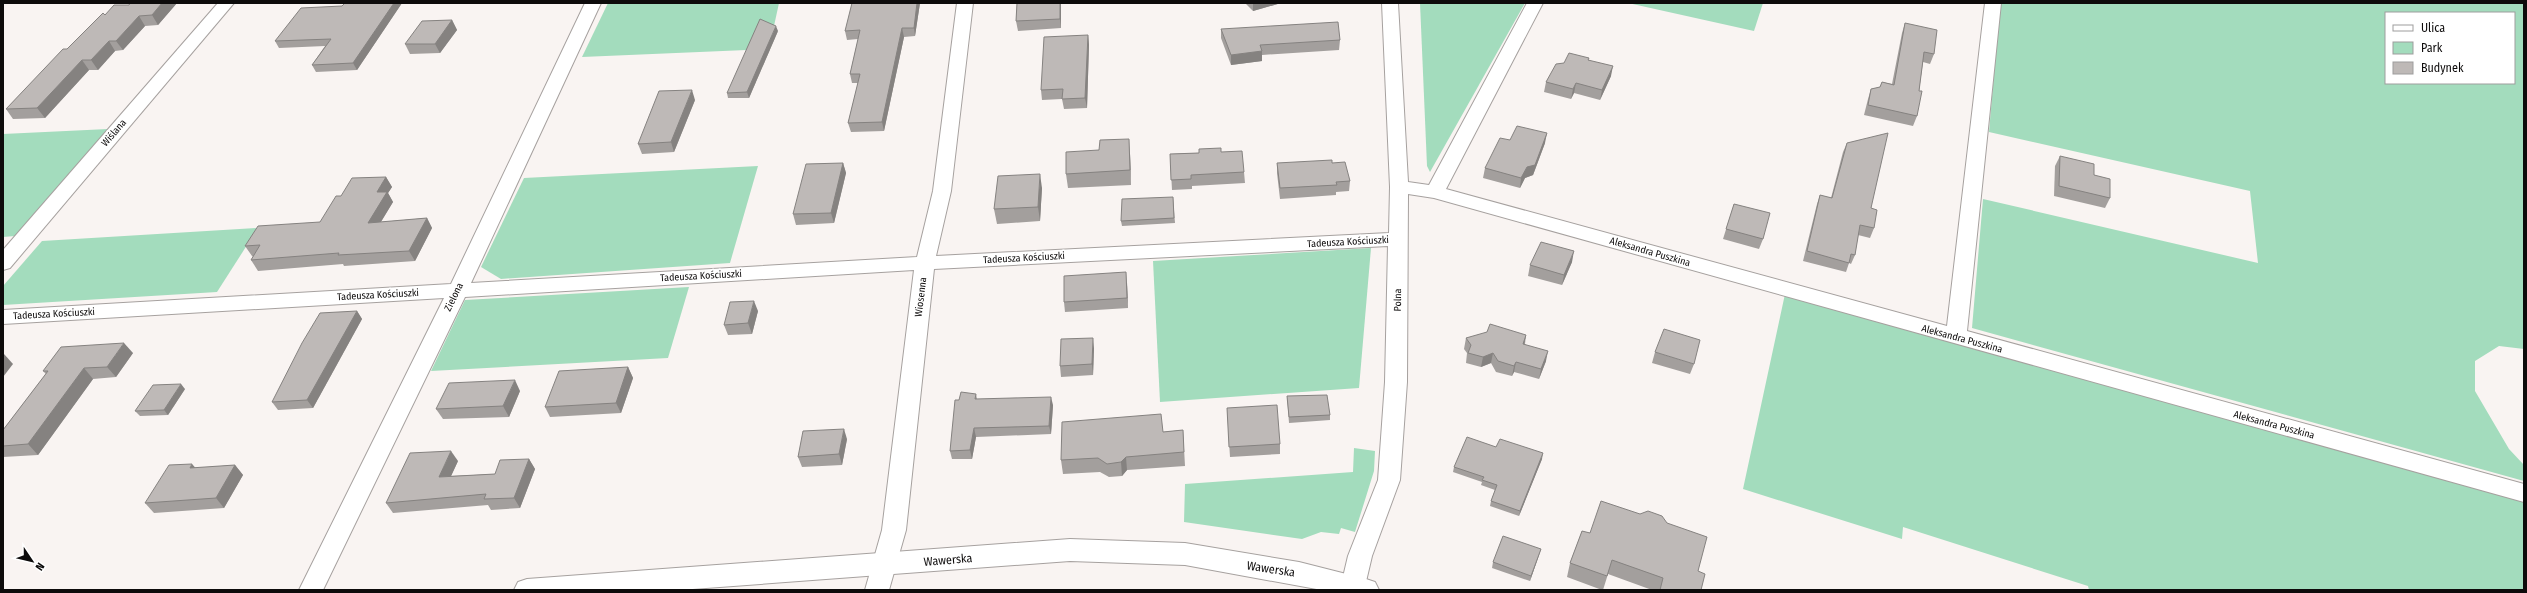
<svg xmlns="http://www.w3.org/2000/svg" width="2527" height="593" viewBox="0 0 2527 593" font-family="'Fira Sans Condensed',sans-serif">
<rect width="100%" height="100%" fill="#f9f4f2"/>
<g fill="#a3dcbd" fill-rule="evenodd">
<polygon points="608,3 779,3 769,49 582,57"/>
<polygon points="1420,3 1525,3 1430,172 1427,166"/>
<polygon points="1628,3 1763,3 1754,31"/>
<path d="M2000,3H2524V349L2499,346L2475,361V391L2509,449L2524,465V481L1972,328L1983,199L2258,263L2250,191L1989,132ZM2386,13H2514V83H2386Z"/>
<polygon points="108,129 15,236 3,237 3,134"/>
<polygon points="758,166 730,263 501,279 481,267 524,178"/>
<polygon points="258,228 217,292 3,305 3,286 42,241"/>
<polygon points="1371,248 1359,388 1160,402 1153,261"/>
<polygon points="689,287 668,358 431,371 465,300"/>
<polygon points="1785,294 2524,502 2524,590 2089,590 2088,586 1903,527 1902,539 1743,489"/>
<polygon points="1354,448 1375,451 1374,471 1355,532 1341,528 1339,534 1321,532 1302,539 1184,522 1185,484 1353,472"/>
</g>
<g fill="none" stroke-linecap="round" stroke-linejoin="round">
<g stroke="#a6a19f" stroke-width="2">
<g id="street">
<polygon points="218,3 234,3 10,268 3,270 3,250"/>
<polygon points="585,3 601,3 471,283 917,257 933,191 957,3 973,3 951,191 936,256 1389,233 1390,187 1382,3 1398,3 1408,182 1429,185 1527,3 1543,3 1446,189 1947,326 1985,3 2001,3 1967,331 2524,484 2524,502 1434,198 1408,194 1407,382 1400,480 1372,556 1364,590 1340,590 1348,556 1378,480 1385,382 1388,246 934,269 906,530 889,590 865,590 882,530 914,270 465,297 323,590 299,590 444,298 3,324 3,310 451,284"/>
</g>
</g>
<g stroke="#a6a19f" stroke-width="2">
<polygon id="secondary" points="1070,539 1185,543 1299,562 1366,579 1375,582 1379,590 1322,590 1185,565 1070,561 679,590 514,590 518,582 527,579"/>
</g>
<use href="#street" fill="#fff" fill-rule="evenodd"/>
<use href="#secondary" fill="#fff" fill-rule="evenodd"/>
</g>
<g fill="#a39f9d">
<polygon points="130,3 177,3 158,25 145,26 123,50 115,51 98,70 89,70 45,118 13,119 6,109 67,49 105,15 129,5"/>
<polygon points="345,3 402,3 357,70 316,72 312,65 325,46 279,48 275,41 342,6"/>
<polygon points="920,3 915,36 904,37 884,131 851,132 848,123 858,83 852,83 850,74 858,39 847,40 845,31"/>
<polygon points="1017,3 1061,3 1061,28 1018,31 1016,21"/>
<polygon points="1245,3 1281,3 1253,11"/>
<polygon points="452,20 457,30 440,53 410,54 405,44"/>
<polygon points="1905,23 1934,54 1930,64 1923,62 1919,91 1917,116 1913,126 1864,115 1868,99 1871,89 1880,87 1882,82 1892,84 1902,33"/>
<polygon points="1221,29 1340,40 1339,50 1262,55 1262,61 1231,65 1221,38"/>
<polygon points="778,31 749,98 728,98 727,93"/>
<polygon points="1088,35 1089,45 1087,108 1064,109 1062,99 1042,100 1041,90"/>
<polygon points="1589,60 1611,76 1600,100 1574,93 1571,99 1544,92 1546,82"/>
<polygon points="695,100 674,152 642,154 638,144"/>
<polygon points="1510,140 1545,143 1533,175 1525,178 1520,188 1483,178 1485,168"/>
<polygon points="1847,143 1871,208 1874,228 1870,238 1858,235 1855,255 1851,264 1849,263 1846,272 1803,261 1817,204 1820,195 1831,198 1843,152"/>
<polygon points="1099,150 1130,154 1131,185 1068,188 1066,174"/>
<polygon points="1221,152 1244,172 1245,183 1192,186 1192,189 1172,190 1170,154"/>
<polygon points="2060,156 2094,175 2110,198 2105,208 2054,196 2055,166"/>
<polygon points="843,163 846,173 834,223 796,225 793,214"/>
<polygon points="1277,163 1332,163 1350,181 1349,191 1336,192 1336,195 1280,199 1277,173"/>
<polygon points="386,177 392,187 388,193 393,202 381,222 427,218 432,228 415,261 344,266 343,264 258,271 251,260 253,256 252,256 245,246 320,222 341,196"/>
<polygon points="1042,188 1040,221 997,224 994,209"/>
<polygon points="1173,197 1175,223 1122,226 1121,221"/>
<polygon points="1734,204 1763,239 1759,249 1723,239"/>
<polygon points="1572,262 1562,285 1528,276 1530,265"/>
<polygon points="1127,283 1128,308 1065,312 1064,302"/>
<polygon points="357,311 362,319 313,408 278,410 272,402"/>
<polygon points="758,311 752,334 728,335 724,325"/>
<polygon points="1526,335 1525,344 1546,361 1539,379 1514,372 1512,376 1496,372 1491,363 1481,367 1466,363 1467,353 1464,349 1466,338"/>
<polygon points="1094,348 1093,375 1061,377 1060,366"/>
<polygon points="1655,352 1694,364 1690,374 1652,363"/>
<polygon points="133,353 116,377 93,379 38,455 3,457 3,430 46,374 43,371"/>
<polygon points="628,367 633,378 621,413 550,417 545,407"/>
<polygon points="185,389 168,415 140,416 135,411"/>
<polygon points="520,391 509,417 443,419 436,409"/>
<polygon points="976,394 977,399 1053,405 1051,434 976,437 972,459 952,459 950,451 959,400"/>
<polygon points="1287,396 1330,415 1330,420 1289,423"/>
<polygon points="1227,408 1280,444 1280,454 1230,457"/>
<polygon points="1183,430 1185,466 1127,470 1122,476 1109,477 1100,472 1063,474 1061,460 1163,432"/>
<polygon points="847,439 842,465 802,467 798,457"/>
<polygon points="1496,447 1542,459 1519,516 1490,506 1491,501 1495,490 1481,485 1482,482 1453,472 1454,467"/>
<polygon points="529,459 535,469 520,508 491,510 488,505 393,513 386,503 458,461 451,476 495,474"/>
<polygon points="235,465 243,475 224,508 154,513 145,503 196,468"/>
<polygon points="1582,531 1698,571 1701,590 1652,590 1608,574 1603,590 1602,590 1567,577 1570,563"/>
<polygon points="1541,549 1530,581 1492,568 1493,562"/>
</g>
<g fill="#858280">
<polygon points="162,3 177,3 158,25 152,15"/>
<polygon points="394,3 402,3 357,70 353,63"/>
<polygon points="917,3 920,3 915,36 914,28"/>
<polygon points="1060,3 1061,3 1061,28 1060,19"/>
<polygon points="1253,3 1281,3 1253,11"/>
<polygon points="139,16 145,26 123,50 116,41"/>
<polygon points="452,20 457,30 440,53 435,44"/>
<polygon points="776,26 778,31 749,98 747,92"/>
<polygon points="902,28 904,37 884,131 882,122"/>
<polygon points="1088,35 1089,45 1087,108 1085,98"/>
<polygon points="109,41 115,51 98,70 91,60"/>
<polygon points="1262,51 1262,61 1231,65 1231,55"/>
<polygon points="82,60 89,70 45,118 37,108"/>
<polygon points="1613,66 1611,76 1600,100 1602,90"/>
<polygon points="1576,83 1574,93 1571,99 1573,89"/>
<polygon points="692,90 695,100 674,152 671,142"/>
<polygon points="1547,133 1545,143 1533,175 1525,178 1520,188 1521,178 1527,167"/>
<polygon points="1129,139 1130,154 1131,185 1130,170"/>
<polygon points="843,163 846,173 834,223 831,213"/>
<polygon points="1040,174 1042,188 1040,221 1038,207"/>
<polygon points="386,177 392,187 388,193 393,202 374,233 368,223 377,192"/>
<polygon points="427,218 432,228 415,261 409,251"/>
<polygon points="1574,251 1572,262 1562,285 1564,275"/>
<polygon points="1126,272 1127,283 1128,308 1127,298"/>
<polygon points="754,301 758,311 752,334 748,323"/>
<polygon points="357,311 362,319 313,408 307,400"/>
<polygon points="1526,335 1524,345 1523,344"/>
<polygon points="1093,338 1094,348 1093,375 1092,364"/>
<polygon points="124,343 133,353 116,377 107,367"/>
<polygon points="1548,351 1546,361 1539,379 1541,369"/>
<polygon points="1493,353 1491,363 1481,367 1483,357"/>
<polygon points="4,354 13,364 3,377 3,355"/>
<polygon points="1516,362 1514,372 1512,376 1514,366"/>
<polygon points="628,367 633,378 621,413 616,403"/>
<polygon points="84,368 93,379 38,455 28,444"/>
<polygon points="515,380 520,391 509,417 503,406"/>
<polygon points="181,384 185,389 168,415 164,410"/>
<polygon points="1051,397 1053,405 1051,434 1049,426"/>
<polygon points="974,428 976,437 972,459 970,450"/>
<polygon points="844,429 847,439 842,465 839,454"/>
<polygon points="451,451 458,461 446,487 439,477"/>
<polygon points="1543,453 1542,459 1519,516 1520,511"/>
<polygon points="1126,457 1127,470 1122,476 1121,462"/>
<polygon points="529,459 535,469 520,508 514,498"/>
<polygon points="192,464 201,474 190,468"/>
<polygon points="235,465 243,475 224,508 216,498"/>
<polygon points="1541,549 1539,555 1530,581 1531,576"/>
</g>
<g fill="#beb9b7" stroke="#858280">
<polygon points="130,3 162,3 152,15 139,16 116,41 109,41 91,60 82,60 37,108 6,109 63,49 67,49 103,13 105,15 114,5 129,5"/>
<polygon points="345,3 394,3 353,63 312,65 331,39 275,41 301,8 342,6"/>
<polygon points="852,3 917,3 914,28 902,28 882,122 848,123 860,74 850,74 860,30 845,31"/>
<polygon points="1017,3 1060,3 1060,19 1016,21"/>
<polygon points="760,19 776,26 747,92 727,93"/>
<polygon points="452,20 435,44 405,44 422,21"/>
<polygon points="1338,22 1340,40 1260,45 1262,51 1231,55 1221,29"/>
<polygon points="1905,23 1937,30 1934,54 1924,52 1919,91 1922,91 1917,116 1868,105 1871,89 1880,87 1882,82 1894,85"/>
<polygon points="1088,35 1085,98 1062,99 1063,89 1041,90 1044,37"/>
<polygon points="1569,53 1589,58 1588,60 1613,66 1602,90 1576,83 1573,89 1546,82 1556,64 1564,63"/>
<polygon points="692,90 671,142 638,144 659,91"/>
<polygon points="1517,126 1547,133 1535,165 1527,167 1521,178 1485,168 1500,138 1510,140"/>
<polygon points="1888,133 1871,208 1877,210 1874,228 1860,225 1855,255 1851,254 1849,263 1807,251 1820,195 1832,198 1847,143"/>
<polygon points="1129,139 1130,170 1066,174 1066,152 1099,150 1100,140"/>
<polygon points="1221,148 1221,152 1242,151 1244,172 1191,175 1191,179 1171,180 1170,154 1199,153 1199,149"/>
<polygon points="2060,156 2094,164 2094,175 2110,179 2110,198 2059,186"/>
<polygon points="1332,160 1332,163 1345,162 1350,181 1336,182 1337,185 1280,188 1277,163"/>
<polygon points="843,163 831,213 793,214 806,164"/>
<polygon points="1040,174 1038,207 994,209 998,176"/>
<polygon points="386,177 377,192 387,192 368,223 427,218 409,251 338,255 339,253 251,260 260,245 245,246 258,226 320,222 336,196 341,196 352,178"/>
<polygon points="1173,197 1174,218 1121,221 1122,199"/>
<polygon points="1734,204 1770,213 1763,239 1726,229"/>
<polygon points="1541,242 1574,251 1564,275 1530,265"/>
<polygon points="1126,272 1127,298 1064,302 1064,276"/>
<polygon points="754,301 748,323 724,325 730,302"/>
<polygon points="357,311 307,400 272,402 302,343 320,313"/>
<polygon points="1490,324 1526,335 1523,344 1548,351 1541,369 1516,362 1514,366 1498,361 1493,353 1483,357 1468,353 1471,345 1466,338 1487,332"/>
<polygon points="1664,329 1700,340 1694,364 1655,352"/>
<polygon points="1093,338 1092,364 1060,366 1061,339"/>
<polygon points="124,343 107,367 84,368 28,444 3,446 3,430 48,371 43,371 61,347"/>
<polygon points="628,367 616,403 545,407 559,371"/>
<polygon points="515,380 503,406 436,409 449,383"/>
<polygon points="181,384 164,410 135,411 153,385"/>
<polygon points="961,392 976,394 975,399 1051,397 1049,426 974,428 970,450 950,451 955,400 959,400"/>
<polygon points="1327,395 1330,415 1289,417 1287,396"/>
<polygon points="1277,405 1280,444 1229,447 1227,408"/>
<polygon points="1161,414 1163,432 1183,430 1184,452 1126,457 1121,462 1107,464 1098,458 1061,460 1062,422"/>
<polygon points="844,429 839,454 798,457 803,431"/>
<polygon points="1467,437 1496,447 1500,439 1543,453 1520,511 1491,501 1497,485 1482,480 1484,477 1454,467"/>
<polygon points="451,451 439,477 495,474 500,460 529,459 514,498 484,499 486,494 386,503 410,453"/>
<polygon points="192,464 190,468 235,465 216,498 145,503 169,465"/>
<polygon points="1601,501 1640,514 1648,511 1662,516 1667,523 1707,537 1698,571 1705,574 1701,590 1660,590 1663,578 1612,560 1607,576 1570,563 1582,531 1590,533"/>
<polygon points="1503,536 1541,549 1531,576 1493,562"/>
</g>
<g text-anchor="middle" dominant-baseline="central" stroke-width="3.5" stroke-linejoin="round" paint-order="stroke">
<g font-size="10" fill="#0d0b0b" stroke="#fff">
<text transform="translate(114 133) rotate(-49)">Wiślana</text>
<text transform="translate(1348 242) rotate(-3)">Tadeusza Kościuszki</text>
<text transform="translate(1650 252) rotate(16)">Aleksandra Puszkina</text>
<text transform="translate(1024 258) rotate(-3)">Tadeusza Kościuszki</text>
<text transform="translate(701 276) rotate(-3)">Tadeusza Kościuszki</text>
<text transform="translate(378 295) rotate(-3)">Tadeusza Kościuszki</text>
<text transform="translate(454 297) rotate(-64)">Zielona</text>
<text transform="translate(921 297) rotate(-83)">Wiosenna</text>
<text transform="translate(1398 300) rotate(-89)">Polna</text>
<text transform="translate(54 314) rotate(-3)">Tadeusza Kościuszki</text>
<text transform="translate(1962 339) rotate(15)">Aleksandra Puszkina</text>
<text transform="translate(2274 425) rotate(15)">Aleksandra Puszkina</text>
</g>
<g font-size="12" fill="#0d0b0b" stroke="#fff">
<text transform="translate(948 560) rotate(-5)">Wawerska</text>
<text transform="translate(1271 569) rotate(9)">Wawerska</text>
</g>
</g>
<rect width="2527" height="593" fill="none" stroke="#0d0b0b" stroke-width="8"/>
<rect x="2385" y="12" width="130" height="72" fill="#ffffff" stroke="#9e9d9d"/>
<rect x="2393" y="25" width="20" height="6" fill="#ffffff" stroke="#9e9d9d"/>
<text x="2421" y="32" font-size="12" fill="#0d0b0b">Ulica</text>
<rect x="2393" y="42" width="20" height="12" fill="#a3dcbd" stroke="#9e9d9d"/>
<text x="2421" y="52" font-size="12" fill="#0d0b0b">Park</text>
<rect x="2393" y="62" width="20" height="12" fill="#beb9b7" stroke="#9e9d9d"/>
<text x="2421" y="72" font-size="12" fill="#0d0b0b">Budynek</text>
<g transform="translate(32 561) rotate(125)" stroke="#ffffff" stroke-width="3" paint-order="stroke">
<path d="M0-3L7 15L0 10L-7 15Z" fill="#0d0b0b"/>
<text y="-6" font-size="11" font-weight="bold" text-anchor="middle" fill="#0d0b0b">N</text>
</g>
</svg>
